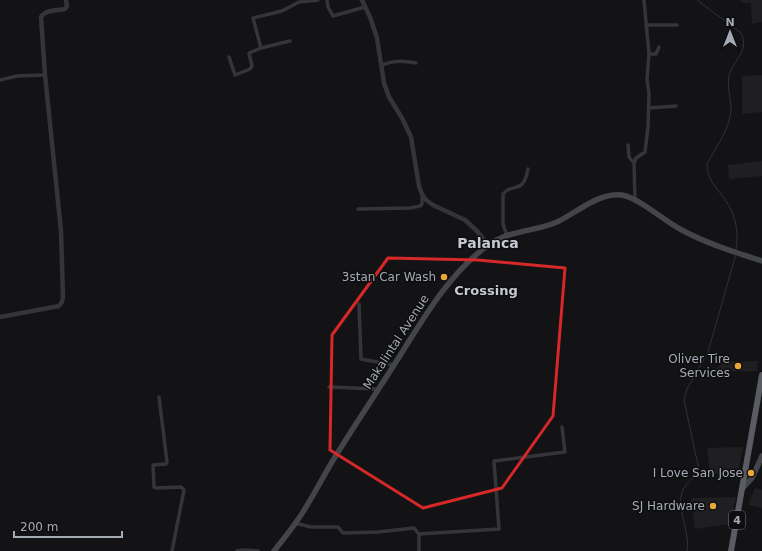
<svg xmlns="http://www.w3.org/2000/svg" width="762" height="551" viewBox="0 0 762 551" font-family="'DejaVu Sans',sans-serif">
<rect width="100%" height="100%" fill="#131315"/>
<g fill="#1f1f22">
<polygon points="739,0 762,0 762,22 752,24 751,3 743,3"/>
<polygon points="762,75 762,112 742,114 742,76"/>
<polygon points="762,161 762,176 729,179 728,165"/>
<polygon points="758,361 757,371 714,372 723,362"/>
<polygon points="743,447 738,473 710,473 707,448"/>
<polygon points="755,488 762,490 762,508 748,505"/>
<polygon points="736,497 731,524 695,529 691,498"/>
</g>
<g fill="none" stroke-linecap="round" stroke-linejoin="round">
<g stroke="#2c343a" stroke-width="1">
<path d="M697,0L741,33C750,51 733,60 729,76C727,87 731,99 731,110C730,129 716,147 707,164C706,179 718,189 726,201C736,216 739,233 736,249"/>
<path d="M687,551C691,534 676,508 682,492C685,483 695,478 699,470L684,400L687,389L708,352L736,254"/>
</g>
<g stroke="#34353a" stroke-width="3.5">
<polyline points="327,0 328,7 333,16 365,7"/>
<polyline points="646,25 677,25"/>
<polyline points="261,48 290,41"/>
<polyline points="649,54 656,54 659,47"/>
<polyline points="229,57 235,75 250,69 252,66 249,53 261,48 253,18 282,11 299,2 318,0"/>
<path d="M382,65C395,60 403,61 416,63"/>
<polyline points="0,80 17,76 45,75"/>
<polyline points="649,108 676,106"/>
<polyline points="628,145 629,157 634,163"/>
<polyline points="635,200 634,163 636,158 645,152 648,127 649,94 647,79 649,54 644,0"/>
<polyline points="358,209 410,208 420,206 422,204 422,194"/>
<path d="M507,236L503,224V194C512,182 523,196 528,169"/>
<polyline points="359,304 361,359 393,365"/>
<polyline points="329,387 378,389"/>
<polyline points="159,397 167,462 166,464 153,465 154,487 156,488 181,487 184,490 172,551"/>
<polyline points="295,523 311,527 338,527 343,533 378,532 414,528 419,534 419,551"/>
<polyline points="419,534 499,529 494,461 565,452 562,427"/>
<polyline points="237,551 243,550 258,551"/>
</g>
<g stroke="#34353a" stroke-width="4.5">
<polyline points="362,0 370,17 377,38 384,83 389,97 402,118 411,137 419,186 422,194 426,200 433,205 465,220 477,231 488,245"/>
<path d="M0,317L59,306L62,302L63,297L61,231L45,75L41,17C46,9 57,11 65,9L67,6L66,0"/>
</g>
<g stroke="#43454a" stroke-width="5.5">
<polyline points="742,489 752,478 762,456"/>
<path d="M274,551C285,537 297,523 306,507C316,491 325,473 335,457C356,423 379,389 401,354C425,316 450,273 487,246C508,230 534,232 557,222C576,213 599,192 622,195C639,198 663,220 680,229C705,243 734,252 762,261"/>
</g>
<polyline stroke="#595c62" stroke-width="6" points="731,551 762,375"/>
</g>
<path fill="none" stroke="#d62828" stroke-width="3" stroke-linejoin="round" d="M388,258L478,260L565,268L553,416L502,488L423,508L330,450L332,335Z"/>
<g fill="#e9a737" stroke="#0e0e10" stroke-width="1.5">
<circle cx="444" cy="277" r="4"/>
<circle cx="738" cy="366" r="4"/>
<circle cx="751" cy="473" r="4"/>
<circle cx="713" cy="506" r="4"/>
</g>
<g text-anchor="middle" dominant-baseline="central" stroke-width="3" stroke-linejoin="round" paint-order="stroke">
<rect fill="#0e0e10" stroke="#787c84" stroke-width="1" x="729" y="511" width="16" height="18" rx="3"/>
<g font-size="11" font-weight="bold" fill="#a5abb5">
<text x="737" y="520">4</text>
</g>
<g font-size="12" fill="#a5abb5" stroke="#0e0e10" text-anchor="end">
<text x="436" y="277">3stan Car Wash</text>
<text x="730" y="359">Oliver Tire<tspan x="730" dy="14">Services</tspan></text>
<text x="743" y="473">I Love San Jose</text>
<text x="705" y="506">SJ Hardware</text>
</g>
<g font-size="12" fill="#a5abb5" stroke="#0e0e10">
<text transform="translate(396 342) rotate(-57)">Makalintal Avenue</text>
</g>
<g font-size="13" font-weight="bold" fill="#c6c9d1" stroke="#0e0e10">
<text x="486" y="290">Crossing</text>
</g>
<g font-size="14" font-weight="bold" fill="#c6c9d1" stroke="#0e0e10">
<text x="488" y="243">Palanca</text>
</g>
</g>
<g transform="translate(730 32)" stroke="#0e0e10" stroke-width="3" paint-order="stroke">
<path d="M0-3L7 15L0 10L-7 15Z" fill="#a5abb5"/>
<text y="-6" font-size="11" font-weight="bold" text-anchor="middle" fill="#a5abb5">N</text>
</g>
<path d="M14 531v6h108v-6" fill="none" stroke="#a5abb5" stroke-width="2"/>
<text x="20" y="531" font-size="12" fill="#a5abb5" stroke="#0e0e10" stroke-width="3" paint-order="stroke">200 m</text>
</svg>
